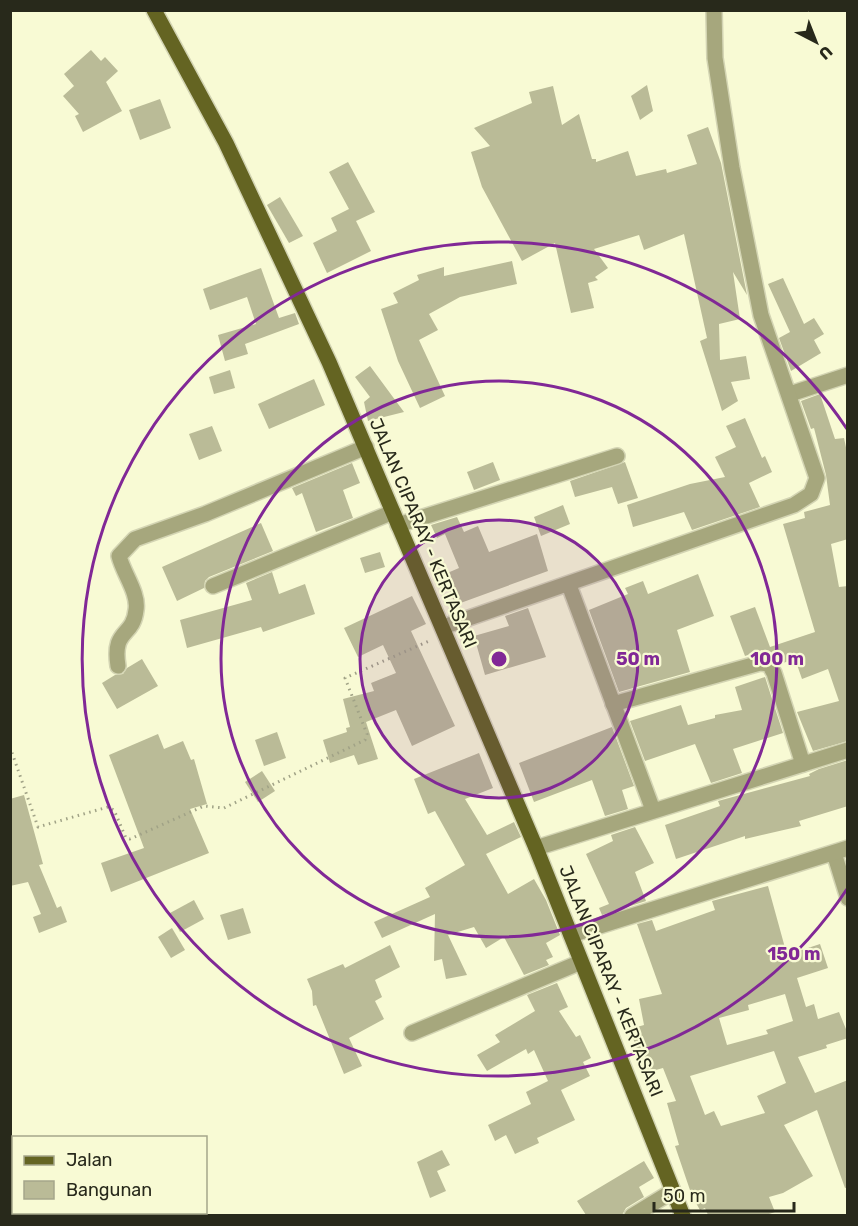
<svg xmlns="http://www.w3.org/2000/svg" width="858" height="1226" viewBox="0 0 858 1226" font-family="Rubik,sans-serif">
<rect width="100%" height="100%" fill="#f8fad4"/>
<g fill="#babb97" fill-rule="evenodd">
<polygon points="91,50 101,61 105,57 118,71 106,82 122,111 83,132 75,116 79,114 63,96 74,86 64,74"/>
<polygon points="647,85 653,111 640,120 631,96"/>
<polygon points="553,86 562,125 579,114 592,159 596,159 596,162 628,151 636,176 666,169 667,173 697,164 687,135 708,127 721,163 747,295 733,272 740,319 719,324 720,360 746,356 750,379 731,382 738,401 722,411 700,341 707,338 684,234 644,250 639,235 594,249 608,268 595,277 598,280 588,283 594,308 571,313 555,243 522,261 482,187 471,152 490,146 474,128 532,103 529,92"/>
<polygon points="160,99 171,128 140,140 129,110"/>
<polygon points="348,162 375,212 356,221 371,251 327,273 313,243 337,231 331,218 349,209 329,172"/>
<polygon points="280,197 303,236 289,243 267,205"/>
<polygon points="512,261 517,284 460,297 429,314 438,330 419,340 445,396 420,408 398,361 381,309 398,303 393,293 419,280 417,275 444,267 444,276"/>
<polygon points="261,268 279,318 295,313 299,324 245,344 248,354 225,361 218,335 256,324 247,297 210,310 203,289"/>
<polygon points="783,278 804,324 814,318 824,334 814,340 821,353 791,371 779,338 790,332 768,284"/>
<polygon points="370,366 404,412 368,421 364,402 370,397 355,377"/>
<polygon points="230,370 235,388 214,394 209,377"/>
<polygon points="314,379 325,405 269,429 258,404"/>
<polygon points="820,394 835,439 844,438 848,457 848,539 831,544 839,587 848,586 848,741 813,751 797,712 839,701 828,669 802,679 795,659 780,664 775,656 764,654 762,650 745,656 730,616 755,607 770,647 815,632 783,524 805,518 804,512 830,505 826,475 814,428 811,429 801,401"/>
<polygon points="745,418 762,458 765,456 772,472 749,483 760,507 692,530 684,512 633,527 627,505 690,484 725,477 715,457 736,447 726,426"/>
<polygon points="212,426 222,451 199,460 189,434"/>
<polygon points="493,462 500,480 474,490 467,472"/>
<polygon points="625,462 638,498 618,504 612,487 575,497 570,481"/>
<polygon points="352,463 360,483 343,490 353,518 316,532 302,493 296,496 292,488"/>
<polygon points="563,505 570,524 541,536 534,517"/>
<polygon points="457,517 464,532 478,526 489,552 537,534 548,571 455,605 445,574 459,568 445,534 437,538 431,525"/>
<polygon points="261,523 273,551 209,577 205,581 204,588 177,601 162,567"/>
<polygon points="380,552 385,567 365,573 360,558"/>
<polygon points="272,572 279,594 305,584 315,614 263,632 261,627 187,648 180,620 252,600 246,583"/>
<polygon points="698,574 714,616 677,630 690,672 619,692 589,610 628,594 625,588 643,581 648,594"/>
<polygon points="412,596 426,624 411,631 455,726 412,746 396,710 366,722 378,759 358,765 354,755 330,763 323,740 347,732 346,728 350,727 343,699 374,691 371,683 396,673 383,645 358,657 344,628"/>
<polygon points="528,608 546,657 485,675 474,636 509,626 505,616"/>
<polygon points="142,659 158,686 117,709 102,683 115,675 123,674 127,668"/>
<polygon points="765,677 783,733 733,749 742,773 711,783 695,744 645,761 630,721 681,705 688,725 715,718 715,715 742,710 735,687"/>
<polygon points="612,727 634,786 622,790 628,809 605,816 592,780 534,802 519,763"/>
<polygon points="277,732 286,758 264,766 255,740"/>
<polygon points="158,734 164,749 183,741 191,760 194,759 207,804 190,809 209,853 111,892 101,863 144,848 109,755"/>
<polygon points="479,753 493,788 465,799 487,835 514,822 521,837 486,854 508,894 534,879 546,900 560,935 546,943 553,957 546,960 549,965 524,975 504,937 486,948 474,927 448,935 467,975 446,979 442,959 434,961 435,914 382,938 374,922 430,897 425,888 465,865 435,811 428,814 414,779"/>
<polygon points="848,760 848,806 799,821 801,826 745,839 745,836 676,859 665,825 720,806 718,801 810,776 809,774 819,769"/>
<polygon points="262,771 275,791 258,802 245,782"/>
<polygon points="24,795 43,864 39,865 57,908 61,906 67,922 39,933 33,917 41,914 28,882 10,886 10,799"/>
<polygon points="635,827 654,863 635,872 646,901 602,915 599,908 609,904 586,854 613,841 611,835"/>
<path d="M768,886L787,955L820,944L828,968L797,978L806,1007L814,1004L818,1019L839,1012L848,1034V1038L826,1045L827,1048L798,1057L815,1093L848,1080V1187L845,1188L817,1110L784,1125L813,1176L783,1193L769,1197L775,1212L766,1215H708L705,1208L700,1210L692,1196L675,1146L679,1145L667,1103L676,1101L663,1068L645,1073L630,1029L644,1025L639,999L662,994L637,924L652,920L656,931L715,910L712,901ZM785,994L793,1021L766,1030L768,1034L727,1045L719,1018L749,1010L748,1005ZM774,1051L786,1083L757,1096L765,1113L721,1126L714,1111L705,1115L690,1076Z"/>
<polygon points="194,900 204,919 180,932 170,913"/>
<polygon points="243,908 251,933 228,940 220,915"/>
<polygon points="172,928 185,950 171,958 158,937"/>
<polygon points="390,945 400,967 375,980 382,997 375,1001 384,1019 349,1038 362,1066 344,1074 316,1005 313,1006 312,991 307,979 343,964 345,968"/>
<polygon points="557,983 568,1007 559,1011 576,1037 580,1035 591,1058 583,1062 590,1076 561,1090 575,1120 537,1138 539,1143 515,1154 506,1135 495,1141 488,1125 531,1104 526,1092 548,1081 534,1050 528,1054 526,1049 487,1071 477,1055 500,1042 495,1035 535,1011 527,995"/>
<polygon points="442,1150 450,1165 437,1171 446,1191 430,1198 417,1162"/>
<polygon points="644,1161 654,1178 639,1187 644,1197 626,1208 622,1215 586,1215 577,1201"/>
</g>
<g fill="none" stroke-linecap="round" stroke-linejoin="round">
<g stroke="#d3d4b3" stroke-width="18">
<g id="minor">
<polyline points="790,394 848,375"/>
<polyline points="398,525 617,456"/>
<polyline points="569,585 653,810"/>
<polyline points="213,586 393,512"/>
<polyline points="443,627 794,505 811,494 817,478 761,315 732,168 715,58 714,10"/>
<path d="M118,666C112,628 133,638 136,610C139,593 123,573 119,556L135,539L205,514L366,447"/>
<polyline points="613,704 760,663 769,664 774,673 803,764"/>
<polyline points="536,848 848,750"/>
<polyline points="834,853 848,898"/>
<polyline points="571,935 848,848"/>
<polyline points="412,1033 581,962"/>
<polyline points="632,1216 673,1191"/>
</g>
</g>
<g stroke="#d3d4b3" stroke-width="18">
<polyline id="major" points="154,10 226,143 329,362 536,848 683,1216"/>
</g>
<polyline stroke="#a0a286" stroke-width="3" stroke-dasharray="1.5 4.5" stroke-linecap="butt" points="10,747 38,827 108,807 114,810 126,838 130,839 204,806 224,808 365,740 367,734 345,678 429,641"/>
<use href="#minor" stroke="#a6a77d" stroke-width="15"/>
<use href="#major" stroke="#646422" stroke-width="15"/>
</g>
<circle cx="499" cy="659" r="139" fill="#812896" fill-opacity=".12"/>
<g fill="none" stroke="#812896" stroke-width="3">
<circle cx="499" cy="659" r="139"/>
<circle cx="499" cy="659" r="278"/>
<path d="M847 889A417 417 0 1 1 847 429"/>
</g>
<g text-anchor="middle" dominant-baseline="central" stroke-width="4.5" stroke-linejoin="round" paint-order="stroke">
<g font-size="18" fill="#28291b" stroke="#f8fad4">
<text transform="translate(423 533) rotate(67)">JALAN CIPARAY - KERTASARI</text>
<text transform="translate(611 981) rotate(68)">JALAN CIPARAY - KERTASARI</text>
</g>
</g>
<circle cx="499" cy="659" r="9" fill="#812896" stroke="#f8fad4" stroke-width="3"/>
<g font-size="18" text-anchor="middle" font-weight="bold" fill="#812896" stroke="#f8fad4" stroke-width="4.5" stroke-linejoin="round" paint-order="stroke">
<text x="638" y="665">50 m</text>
<text x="777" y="665">100 m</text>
<text x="794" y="960">150 m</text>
</g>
<rect width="858" height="1226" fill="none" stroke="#28291b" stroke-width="24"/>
<rect x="12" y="1136" width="195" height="78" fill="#f8fad4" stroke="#a5a68a" stroke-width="1.5"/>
<rect x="24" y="1156" width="30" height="9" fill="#646422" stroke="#a5a68a" stroke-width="1.5"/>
<text x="66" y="1166" font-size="18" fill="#28291b">Jalan</text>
<rect x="24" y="1181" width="30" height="18" fill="#babb97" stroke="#a5a68a" stroke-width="1.5"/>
<text x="66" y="1196" font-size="18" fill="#28291b">Bangunan</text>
<g transform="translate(816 42) rotate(138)" stroke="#f8fad4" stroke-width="4.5" paint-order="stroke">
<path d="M0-4.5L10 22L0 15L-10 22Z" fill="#28291b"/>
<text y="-9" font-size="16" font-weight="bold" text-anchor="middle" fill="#28291b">U</text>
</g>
<path d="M654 1202v9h140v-9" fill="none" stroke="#28291b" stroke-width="3"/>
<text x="663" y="1202" font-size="18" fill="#28291b" stroke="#f8fad4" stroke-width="4.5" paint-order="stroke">50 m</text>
</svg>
